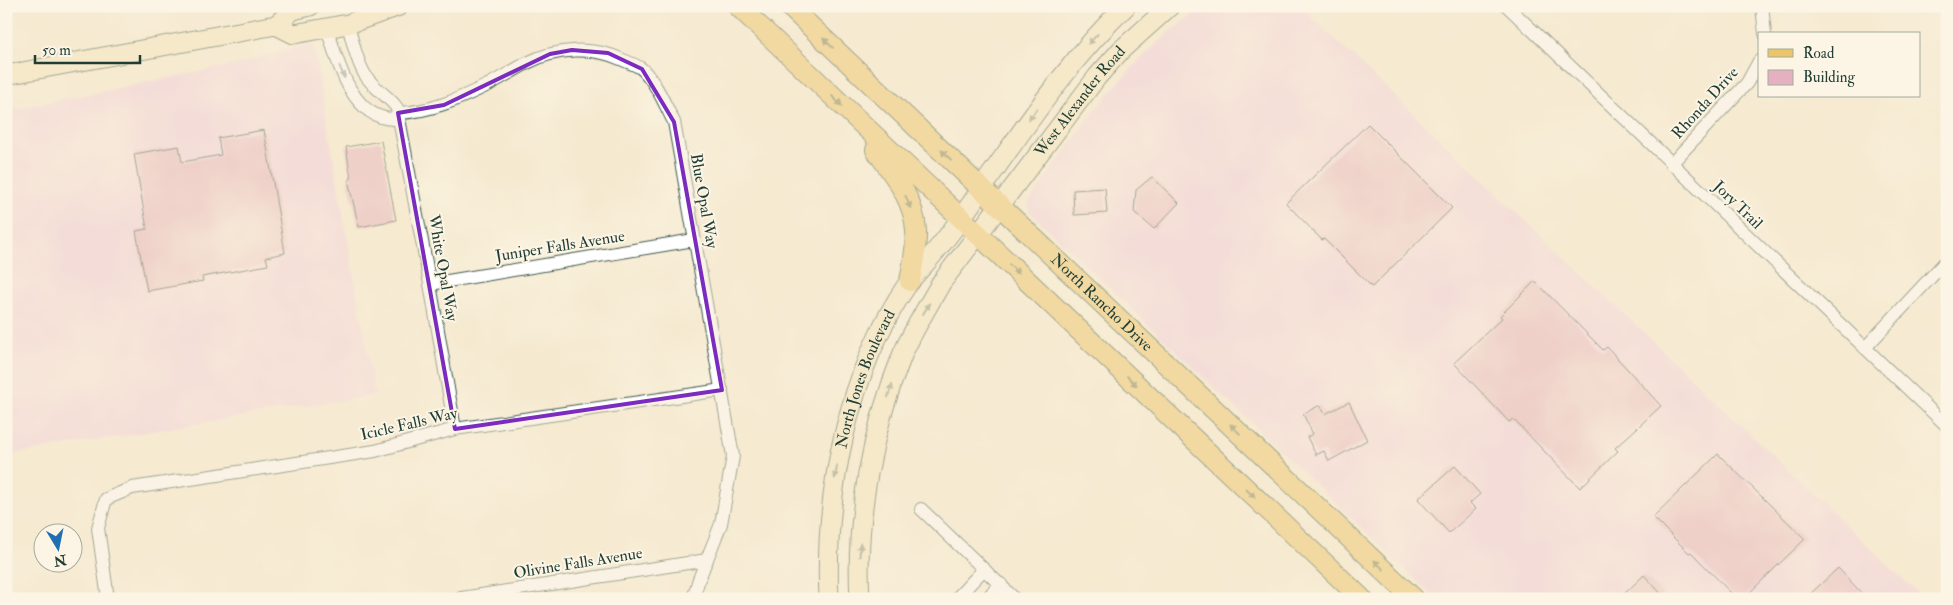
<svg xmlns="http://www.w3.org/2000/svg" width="1953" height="605" viewBox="0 0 1953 605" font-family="'IM FELL Double Pica',serif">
<rect width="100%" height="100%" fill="#fcf5e5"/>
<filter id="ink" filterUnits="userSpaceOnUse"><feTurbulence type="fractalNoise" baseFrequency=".02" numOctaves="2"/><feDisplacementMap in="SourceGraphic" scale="10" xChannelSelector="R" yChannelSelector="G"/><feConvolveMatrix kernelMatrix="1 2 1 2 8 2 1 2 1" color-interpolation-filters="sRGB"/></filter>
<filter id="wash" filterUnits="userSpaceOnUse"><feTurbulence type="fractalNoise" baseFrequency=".0096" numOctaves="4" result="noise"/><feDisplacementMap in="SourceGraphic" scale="20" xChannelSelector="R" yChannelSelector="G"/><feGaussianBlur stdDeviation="1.12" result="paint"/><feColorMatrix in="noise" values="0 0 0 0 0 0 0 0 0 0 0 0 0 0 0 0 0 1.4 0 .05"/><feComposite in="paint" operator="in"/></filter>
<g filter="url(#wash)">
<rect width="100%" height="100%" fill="#f5ead0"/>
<g fill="#f2cfe2">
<polygon points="1204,6 1300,6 1924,599 1436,599 1029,211 1029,202 1094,111 1137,62 1169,33"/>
<polygon points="313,42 375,395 6,455 6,111 242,63"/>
</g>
<g id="blocks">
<g fill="#e5b1c1">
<polygon points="1368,124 1452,208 1372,287 1324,239 1322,240 1286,203"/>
<polygon points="264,130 285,253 266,257 268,265 202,277 203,281 147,291 136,231 147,229 134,154 179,146 182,162 221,155 218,138"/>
<polygon points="381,141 396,220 359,227 348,180 351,179 346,147"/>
<polygon points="1152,177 1179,203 1154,229 1134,212 1136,190"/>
<polygon points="1105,188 1107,213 1074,215 1073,190"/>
<polygon points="1535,281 1603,350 1607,347 1661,406 1615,448 1618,451 1580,488 1513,419 1509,422 1454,363 1502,318 1500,316"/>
<polygon points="1349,402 1367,440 1329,461 1324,451 1316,455 1307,437 1313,434 1303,414 1320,405 1325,414"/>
<polygon points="1718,454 1805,539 1743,599 1737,599 1691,552 1689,553 1653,517"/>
<polygon points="1455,466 1480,494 1470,503 1476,509 1449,533 1418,499"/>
<polygon points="1838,568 1867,599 1805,599"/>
<polygon points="1644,575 1666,599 1619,599"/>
</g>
</g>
</g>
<g filter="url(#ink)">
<use href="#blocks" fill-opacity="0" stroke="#3f574b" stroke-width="1"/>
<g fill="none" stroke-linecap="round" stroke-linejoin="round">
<g stroke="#3f574b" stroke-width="14">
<g id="minor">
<polyline points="1507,6 1947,426"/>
<polyline points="1762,6 1765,34"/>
<path d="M348,24C352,40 356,59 364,73C372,88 388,95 397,108L430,284L455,429"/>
<path d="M327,28C337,60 351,118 393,119L398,113C430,112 459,99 488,85C501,78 514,70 527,63C556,48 594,46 623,60C629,63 638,65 643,70C657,84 665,105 674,122L733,456L721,524L699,579L693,599"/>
<polyline points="1671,164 1747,83 1759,61"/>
<polyline points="430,284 694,240"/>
<polyline points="1865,348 1947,260"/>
<polyline points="921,509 1015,599"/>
<polyline points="108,599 98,528 106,499 132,488 375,451 455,429 722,390"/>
<polyline points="455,599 707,560"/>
<polyline points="956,599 984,569"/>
<polyline points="986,599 1001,584"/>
</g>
</g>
<g stroke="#3f574b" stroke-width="21">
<g id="secondary">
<polyline points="276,25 294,34 348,24 399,6"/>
<polyline points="6,75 276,25 293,10 310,6"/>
<path id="s1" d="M829,599C824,493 848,370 909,282C917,272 926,263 934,253C952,232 968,209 983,186C1028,123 1070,59 1126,6"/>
<path id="s2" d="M860,599C855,516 872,430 903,353C914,329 928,306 941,283L1097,77L1121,50L1170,6"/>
</g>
</g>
<g stroke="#3f574b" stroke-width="22">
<g id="primary">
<polyline points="738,6 1362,599"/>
<path id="s3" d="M789,6L1414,599"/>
<path d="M876,150C893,174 914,199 916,230C917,247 913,264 910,281"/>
</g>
</g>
<use href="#minor" stroke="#fff" stroke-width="12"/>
<use href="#secondary" stroke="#f7e8c3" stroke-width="19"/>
<use href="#primary" stroke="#ebc669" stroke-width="20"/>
</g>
<defs><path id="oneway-solid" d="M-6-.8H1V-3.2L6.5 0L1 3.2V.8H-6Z" transform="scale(1.25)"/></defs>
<g fill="#8b927c">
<use href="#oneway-solid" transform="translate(1093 39) rotate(133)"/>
<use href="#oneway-solid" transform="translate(1033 114) rotate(125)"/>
<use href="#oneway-solid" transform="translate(926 309) rotate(-59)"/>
<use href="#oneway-solid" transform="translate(890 391) rotate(-72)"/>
<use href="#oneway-solid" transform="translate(836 472) rotate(101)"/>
<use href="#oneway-solid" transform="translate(860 550) rotate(-86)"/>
</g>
<g fill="#7b7b4c">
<use href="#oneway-solid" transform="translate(828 43) rotate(-136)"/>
<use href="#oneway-solid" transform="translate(837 101) rotate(44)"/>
<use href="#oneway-solid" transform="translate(946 155) rotate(-136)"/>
<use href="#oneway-solid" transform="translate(908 202) rotate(68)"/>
<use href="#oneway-solid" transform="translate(1014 269) rotate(44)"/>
<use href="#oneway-solid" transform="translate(1132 381) rotate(44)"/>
<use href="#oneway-solid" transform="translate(1235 429) rotate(-136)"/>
<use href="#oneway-solid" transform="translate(1250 493) rotate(43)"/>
<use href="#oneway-solid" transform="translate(1379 565) rotate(-137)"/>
</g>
<use fill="#8f9e9a" href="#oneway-solid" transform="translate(342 72) rotate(67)"/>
</g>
<path d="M0 0H1953V605H0ZM572,50L608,53L642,69L674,122L722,390L455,429L398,113L444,105L550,54Z" fill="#f5ead0" fill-opacity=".55" fill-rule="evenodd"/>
<path fill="none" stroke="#7b2cbf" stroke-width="4" stroke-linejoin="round" d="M572,50L608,53L642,69L674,122L722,390L455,429L398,113L444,105L550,54Z"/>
<g text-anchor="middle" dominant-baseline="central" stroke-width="4" stroke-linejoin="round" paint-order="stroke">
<g font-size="16" fill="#1f3d34" stroke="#fcf5e5">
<text stroke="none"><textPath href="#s2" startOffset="560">West Alexander Road</textPath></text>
<text transform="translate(1705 103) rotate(-48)">Rhonda Drive</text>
<text transform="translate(704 201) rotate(80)">Blue Opal Way</text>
<text transform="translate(1738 205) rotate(44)">Jory Trail</text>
<text transform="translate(560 246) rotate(-9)">Juniper Falls Avenue</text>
<text transform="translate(443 268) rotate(80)">White Opal Way</text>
<text stroke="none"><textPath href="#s3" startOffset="431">North Rancho Drive</textPath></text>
<text stroke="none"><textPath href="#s1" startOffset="225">North Jones Boulevard</textPath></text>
<text transform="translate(409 424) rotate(-13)">Icicle Falls Way</text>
<text transform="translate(578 563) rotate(-9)">Olivine Falls Avenue</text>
</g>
</g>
<rect width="1953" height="605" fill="none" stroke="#fcf5e5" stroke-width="25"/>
<rect x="1758" y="32" width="162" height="65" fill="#fcf5e5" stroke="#a4ab9e"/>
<rect x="1768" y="49" width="25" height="8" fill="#ebc669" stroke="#a4ab9e"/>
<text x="1803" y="58" font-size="15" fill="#1f3d34">Road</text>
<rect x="1768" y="70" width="25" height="15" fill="#e5b1c1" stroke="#a4ab9e"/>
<text x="1803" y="82" font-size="15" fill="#1f3d34">Building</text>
<g transform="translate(58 548) rotate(170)"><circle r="24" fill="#fcf5e5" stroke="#a4ab9e"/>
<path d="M0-4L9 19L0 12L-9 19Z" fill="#1f6fb2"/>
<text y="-8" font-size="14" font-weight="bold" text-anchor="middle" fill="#1f3d34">N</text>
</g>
<path d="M35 55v8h105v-8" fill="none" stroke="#1f3d34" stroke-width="2.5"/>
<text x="42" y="55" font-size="15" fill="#1f3d34" stroke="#fcf5e5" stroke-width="4" paint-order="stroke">50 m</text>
</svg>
